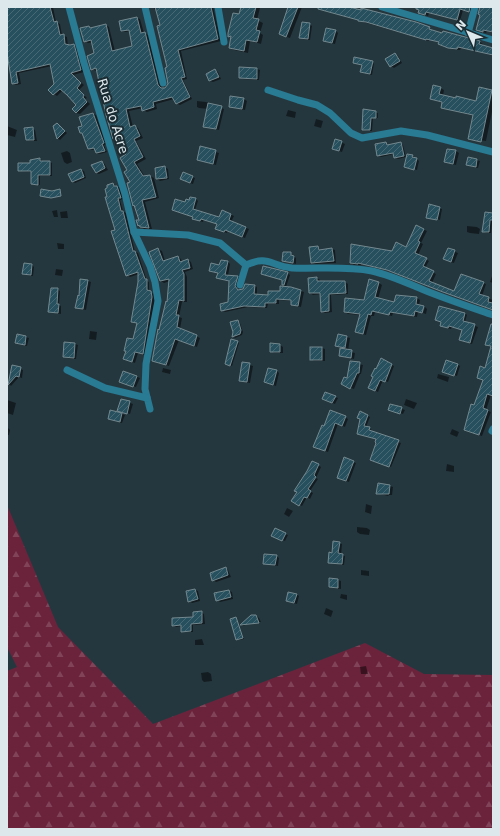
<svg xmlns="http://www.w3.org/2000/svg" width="500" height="836" viewBox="0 0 500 836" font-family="'DejaVu Sans',sans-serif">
<defs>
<pattern id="forest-firs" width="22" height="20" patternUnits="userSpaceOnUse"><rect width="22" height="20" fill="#6b233c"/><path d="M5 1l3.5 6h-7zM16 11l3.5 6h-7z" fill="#804358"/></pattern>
<pattern id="building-hatch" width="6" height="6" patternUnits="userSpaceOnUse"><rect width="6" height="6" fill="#27505e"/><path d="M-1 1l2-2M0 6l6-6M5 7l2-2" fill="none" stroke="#466975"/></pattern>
</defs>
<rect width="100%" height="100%" fill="#25373e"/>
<polygon fill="url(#forest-firs)" points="7,505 58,627 153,724 365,643 424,674 493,675 493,829 7,829 7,671 17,667 7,647"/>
<g fill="#0007">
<polygon points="7,7 53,7 56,22 60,24 62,35 67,37 68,46 74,46 77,47 84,72 73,75 84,85 79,90 87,98 85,99 90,104 80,114 76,113 78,105 63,90 57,96 54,94 55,84 52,66 19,73 21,84 16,85 13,83 7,47"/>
<polygon points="154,7 213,7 221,41 181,51 187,79 183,80 192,99 180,105 176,103 174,99 156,104 157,109 147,112 143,110 143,108 129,111 133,127 135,126 138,128 143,138 136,141 146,159 137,164 145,177 150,176 154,178 159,198 145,202 152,229 144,229 139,225 140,220 136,206 134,205 131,182 128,171 128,155 120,139 117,140 114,138 98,70 96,71 92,69 95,54 93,42 88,43 85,41 89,27 92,29 106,25 109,27 115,51 134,47 130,31 126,32 122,31 137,18 140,19 144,33 148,35 161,87 164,89 169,84 168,68 161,26 158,11 154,9"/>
<polygon points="242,7 260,8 257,20 263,23 260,33 263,35 261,44 250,41 248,53 234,50 230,48 231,38 229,36 239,15"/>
<polygon points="287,7 302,7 290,38 284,36 289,8"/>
<polygon points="316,7 345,7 429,28 432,30 432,31 443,34 443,32 480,42 483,44 482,46 492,49 493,47 493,56 478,51 461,48 460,50 452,49 442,46 440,43 429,39 429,41 318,9"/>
<polygon points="421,7 473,7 472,13 463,10 460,21 429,13 428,16 422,14"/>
<polygon points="481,7 493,7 493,33 487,31 486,33 481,31"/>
<polygon points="309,24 312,26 310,40 303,39 301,37"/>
<polygon points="336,31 338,33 335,44 327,42"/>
<polygon points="395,55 398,56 402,63 394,68 391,66"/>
<polygon points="372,62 374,64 372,75 362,72 363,66 354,63"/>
<polygon points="257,69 260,70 259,80 243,79 240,77"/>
<polygon points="215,70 218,72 221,79 213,82 210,81 207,74"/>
<polygon points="440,88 444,90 443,96 477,103 480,88 493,91 493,107 486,141 472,139 472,140 469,138 474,116 446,109 442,107 443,103 431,99"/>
<polygon points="244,99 247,101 245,110 230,107"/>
<polygon points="197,101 206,102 224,109 219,130 204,126 208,109 199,108 197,107"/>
<polygon points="288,110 296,112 295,118 286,116"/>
<polygon points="364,110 378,113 378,118 373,118 372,131 363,130"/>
<polygon points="93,114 96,115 106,144 104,145 107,152 100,154 97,153 96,149 92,150 89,148 84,134 81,133 83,126"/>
<polygon points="316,119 323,121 321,128 314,126"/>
<polygon points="57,124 67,133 60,140 57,138"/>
<polygon points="7,126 17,130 15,137 7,135"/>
<polygon points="32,128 35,130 37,141 30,141 27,139"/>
<polygon points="336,140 345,144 342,152 336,150"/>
<polygon points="386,143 389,146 400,143 403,145 406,157 398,159 395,157 394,154 381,157 378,155 376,144"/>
<polygon points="201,148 219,153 216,165 198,160"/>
<polygon points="67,151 70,153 72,162 67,164 64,162 61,153"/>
<polygon points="456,151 459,153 456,165 445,162"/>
<polygon points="408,155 413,156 419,161 417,170 405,167"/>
<polygon points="468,158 480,161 478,168 467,165"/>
<polygon points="40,159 42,160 42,162 50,162 52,163 52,176 40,176 40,185 34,185 32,184 32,172 21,171 19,170 31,164 31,161"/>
<polygon points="102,162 104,163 108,170 99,174 96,173"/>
<polygon points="165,167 168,169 169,179 160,181 157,179"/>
<polygon points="81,170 84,171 86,178 75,183 72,181"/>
<polygon points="192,177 195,178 193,184 184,181"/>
<polygon points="113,184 120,188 123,199 120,200 123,211 126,213 135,252 138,253 147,281 149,282 149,292 154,294 155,299 145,355 138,353 135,363 124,359 127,351 125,350 134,341 138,323 132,321 139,283 139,274 130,277 127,275 116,231"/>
<polygon points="196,199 198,201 195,210 220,218 223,211 234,216 231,222 249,229 245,238 228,231 227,233 219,230 218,224 204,219 203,222 196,220 185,204"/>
<polygon points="439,208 442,209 440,220 429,217"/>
<polygon points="57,210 58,217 54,217 52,211"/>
<polygon points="67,211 68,218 61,218 60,212"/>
<polygon points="493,214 491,233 486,233 483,231"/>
<polygon points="416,226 427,231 421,243 423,244 418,255 429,261 425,268 436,274 432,283 455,292 483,283 486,284 482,296 493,300 493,310 384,269 361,264 361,265 354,265 351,263 406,248"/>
<polygon points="467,226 477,227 480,229 479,234 470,233 467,232"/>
<polygon points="57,243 64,244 64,249 58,249"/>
<polygon points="318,247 321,250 332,249 335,250 336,263 315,264 312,263"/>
<polygon points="158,249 162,251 165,261 178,257 181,259 182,262 188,260 191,262 193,269 185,272 187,277 187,302 182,302 179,317 182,318 180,329 200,338 197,347 179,340 169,366 153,360 168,303 170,281 164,283 161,281"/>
<polygon points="448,249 458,253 454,263 447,261"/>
<polygon points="290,253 296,258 296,264 283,260"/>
<polygon points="228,262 230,264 228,276 237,277 240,278 237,288 240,291 255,286 257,287 257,295 269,296 291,288 301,291 304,292 301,307 292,305 292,301 279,300 279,304 268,304 267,308 248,307 225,312 222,310 229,303 230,282 220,279 217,278 219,273 210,270"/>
<polygon points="32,265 34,267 33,276 23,274"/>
<polygon points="56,269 63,270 62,276 55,275"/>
<polygon points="287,273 290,275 286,287 283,284"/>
<polygon points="492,276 493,276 493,283 490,282"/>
<polygon points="317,278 320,280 320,282 345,282 348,284 348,294 331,295 332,312 325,313 322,311 321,294 313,295 310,293"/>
<polygon points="88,281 91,282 86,310 76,307"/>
<polygon points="379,283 382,285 378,299 395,303 397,296 417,298 420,300 419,306 421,313 418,312 417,317 393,313 392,316 375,312 374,316 371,316 366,335 360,333 361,315 348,314 345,312 365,301"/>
<polygon points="57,289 60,291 59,305 61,306 61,314 49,312"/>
<polygon points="425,307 427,309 426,314 423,313"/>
<polygon points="465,313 467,315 465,322 478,327 472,344 460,340 463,330 452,327 451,329 444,327 442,322 436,320"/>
<polygon points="238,321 240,323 243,332 242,335 235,338 233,336"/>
<polygon points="90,331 97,332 96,340 89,339"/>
<polygon points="18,335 29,338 27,346 16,343"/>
<polygon points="339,335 350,338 348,351 355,353 354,359 340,356 342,348 337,346"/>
<polygon points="493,336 493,396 491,395 486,410 491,412 482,436 465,430 484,381 478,378 486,369 492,347 486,344"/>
<polygon points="237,342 239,343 232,366 228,365"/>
<polygon points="75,344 78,345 76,359 67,358 64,356"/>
<polygon points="271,344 280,345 283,347 283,353 274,353 271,351"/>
<polygon points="322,348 325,349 325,361 314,361 311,359"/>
<polygon points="381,360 394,366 388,382 383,380 378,392 372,389 377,370"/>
<polygon points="351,362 363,365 361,374 360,374 354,389 345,386 348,380"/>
<polygon points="243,363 253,366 250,383 240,381"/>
<polygon points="458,365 460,366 457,376 446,373"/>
<polygon points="13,367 23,370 22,378 19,377 11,386 9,384"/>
<polygon points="163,368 171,370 170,374 162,372"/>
<polygon points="277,371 279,373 276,386 265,382"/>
<polygon points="124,372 140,378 136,387 123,383"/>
<polygon points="438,374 449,377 448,382 437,378"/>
<polygon points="335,397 338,398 335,404 326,400"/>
<polygon points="406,399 417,403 414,409 404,405"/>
<polygon points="7,400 16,403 13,415 7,413"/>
<polygon points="121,400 133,404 130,414 121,412"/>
<polygon points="391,405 405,410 403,414 392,411"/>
<polygon points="360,412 370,417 366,427 372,430 371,432 401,443 391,467 374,461 377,439 358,434 361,419"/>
<polygon points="122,414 125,415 122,423 109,419"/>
<polygon points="345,417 348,419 345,427 338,424 328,452 317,448 325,427"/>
<polygon points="7,427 10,430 9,435 7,435"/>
<polygon points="452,429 459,432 457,437 450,434"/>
<polygon points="313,462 321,467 316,478 318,479 310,491 313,493 310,499 307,497 302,506 292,501"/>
<polygon points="353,462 356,463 349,482 338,478"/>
<polygon points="447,464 454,466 454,472 446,471"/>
<polygon points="379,484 390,486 393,487 392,495 389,495 388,496 377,493"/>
<polygon points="366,504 372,506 371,514 365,512"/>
<polygon points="287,508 293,511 289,517 284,514"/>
<polygon points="357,527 367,528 370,530 369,535 360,534 357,532"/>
<polygon points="285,534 288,535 285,541 276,537"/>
<polygon points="339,543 342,544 341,555 345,556 344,565 329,562"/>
<polygon points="276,556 279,558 278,566 264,563"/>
<polygon points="226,568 228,570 231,577 216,582 213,580"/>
<polygon points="361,570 369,571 369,576 361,575"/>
<polygon points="338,580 341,581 341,589 333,588 330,587"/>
<polygon points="195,590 198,591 200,601 192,603 189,601"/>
<polygon points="229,591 232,592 233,599 220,602 217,600"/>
<polygon points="296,594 299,596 297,604 287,601"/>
<polygon points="341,594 347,595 347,600 340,598"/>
<polygon points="326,608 333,611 331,617 324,614"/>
<polygon points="201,612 204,614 205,624 193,625 193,632 185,632 182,631 182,626 176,627 173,625 194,618"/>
<polygon points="256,616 259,618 261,622 246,623 244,626 262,624 244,626 242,625"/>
<polygon points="236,618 244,639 238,640 237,640"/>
<polygon points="202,639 204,645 195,645 195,640"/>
<polygon points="366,666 368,674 361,674 360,667"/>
<polygon points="208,672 211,674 212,681 204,682 202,680 201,673"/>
</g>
<g fill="url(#building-hatch)" stroke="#73888f">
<polygon points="7,7 50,7 54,22 57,21 60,35 64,34 65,44 70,45 74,44 81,70 71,73 81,83 77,88 84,95 83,97 87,102 76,113 72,109 76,105 67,95 60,89 53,95 48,90 54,84 50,64 16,72 18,83 12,84 7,53"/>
<polygon points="155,7 211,7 218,39 178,50 185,77 181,78 190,97 176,104 172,97 153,102 154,107 142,111 141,106 126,109 130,127 135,125 140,136 134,139 143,157 134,162 143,176 150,175 156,197 142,200 149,228 140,227 139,225 138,226 136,220 139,220 134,205 133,206 127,183 130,182 124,172 127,170 120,158 126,154 118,137 113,139 106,115 96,68 91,70 87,56 94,53 91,40 84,42 80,28 89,26 90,28 106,24 112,51 132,46 129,30 121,31 119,21 137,17 141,33 145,32 158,85 161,88 165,88 168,84 165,68 167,67 157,26 160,25"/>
<polygon points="241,7 256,7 253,18 259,19 256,30 260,31 257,42 246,40 244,51 229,48 231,36 228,37 228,33 233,13 239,14"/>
<polygon points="288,7 298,7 286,37 279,34"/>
<polygon points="318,7 349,7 361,10 361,8 416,22 430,27 429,29 442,33 443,31 480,41 479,44 493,48 493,55 458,47 457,49 448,48 438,44 439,42 426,39 426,40 366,22 358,21 358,20 318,9"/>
<polygon points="416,7 470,7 469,12 460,9 457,20 426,12 425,15 418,13 419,10 416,9"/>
<polygon points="480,7 493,7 493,32 483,30 483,32 476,30 480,15 478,14"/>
<polygon points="302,22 310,23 308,39 299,38"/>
<polygon points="326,28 336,30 332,43 323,41"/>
<polygon points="395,53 400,61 390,67 385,59"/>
<polygon points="354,57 373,61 370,74 360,72 362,65 353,63"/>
<polygon points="239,67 257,68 257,79 239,78"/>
<polygon points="215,69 219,77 209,81 206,74"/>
<polygon points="433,85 441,87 439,94 456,98 456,96 476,101 479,87 492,90 481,142 468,139 473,115 441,108 442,102 430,99"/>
<polygon points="230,96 244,98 242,109 229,107"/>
<polygon points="208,103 222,106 216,129 203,127"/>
<polygon points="363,109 376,111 376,118 371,118 370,130 362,130"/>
<polygon points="93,113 104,143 102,144 105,151 96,153 94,148 88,149 82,133 80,133 78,127 82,126 79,117"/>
<polygon points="57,123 65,131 57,139 53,126"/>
<polygon points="33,127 34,140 26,140 24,128"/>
<polygon points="335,139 342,141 339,151 332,149"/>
<polygon points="386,142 387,145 401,142 404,156 394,158 393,153 377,156 375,144"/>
<polygon points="200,146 216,150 213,164 197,160"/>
<polygon points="447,149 456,150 453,164 444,162"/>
<polygon points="407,154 413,155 412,157 417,158 414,170 404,167"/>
<polygon points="468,157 477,159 476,167 466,165"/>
<polygon points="40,158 40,161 50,161 50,175 38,175 38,185 31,184 31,171 18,171 18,163 30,163 30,160"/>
<polygon points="102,161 105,168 96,173 91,165"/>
<polygon points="165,166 167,178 156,179 155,168"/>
<polygon points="81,169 84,177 72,182 68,174"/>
<polygon points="183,172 193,176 190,183 180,179"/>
<polygon points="113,183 114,186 117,186 121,198 118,198 121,211 123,211 133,251 135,251 145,279 147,279 147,290 151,291 152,297 143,354 135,352 132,362 123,359 126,351 124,351 127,338 133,339 137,323 131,322 138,282 138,272 126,276 111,231 115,230 105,197 107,197 105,189 107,188 107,185"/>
<polygon points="41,189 52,191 60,189 61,196 51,198 40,196"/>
<polygon points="190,197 196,198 193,209 219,217 222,210 231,214 229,220 246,227 242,237 225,230 224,232 215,229 217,224 201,219 200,221 192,219 193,217 172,210 175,199 185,202 186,199 189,200"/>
<polygon points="429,204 440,207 437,220 426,218"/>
<polygon points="485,212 493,213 493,220 490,220 489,232 482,232"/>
<polygon points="416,225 424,229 418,241 420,242 415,253 427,258 423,266 434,271 429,281 454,291 461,274 484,282 479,294 489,297 488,302 493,303 493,310 443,292 387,270 358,263 358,264 350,263 351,244 392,251 396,242 406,247"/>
<polygon points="318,246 319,250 332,248 334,261 311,263 309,247"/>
<polygon points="158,248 163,261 178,256 180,262 188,259 190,268 182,270 184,274 184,301 179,300 176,315 179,315 177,327 197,335 194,346 175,339 166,365 152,361 158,329 159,330 166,301 167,302 169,279 160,281 150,255 149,252"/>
<polygon points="448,248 455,250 451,262 443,259"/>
<polygon points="283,252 291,252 291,255 294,256 293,263 282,261"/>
<polygon points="221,260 228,261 225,275 238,276 235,286 238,290 243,289 245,284 255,285 254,294 268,295 268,291 280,291 280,286 291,287 301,290 298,306 291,305 291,300 276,299 276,303 265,303 265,307 244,306 221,311 220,304 228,302 229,281 216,278 218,273 209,271 211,263 219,265"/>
<polygon points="24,263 32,264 31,275 22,274"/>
<polygon points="263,266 288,272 284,285 282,285 282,280 261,274"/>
<polygon points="317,277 317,281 345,281 346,293 329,294 329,311 321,312 320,293 309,293 308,278"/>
<polygon points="80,279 88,280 83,309 75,308 78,295 79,296"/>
<polygon points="369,279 379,282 375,297 394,302 396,295 417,297 416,304 424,306 422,313 415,311 414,316 390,312 389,315 372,311 371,315 368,314 363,334 355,332 360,314 344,312 345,298 364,300"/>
<polygon points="51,288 58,288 57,304 59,304 58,313 48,312"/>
<polygon points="439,306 465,313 463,321 475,324 470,343 459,340 462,330 449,326 448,328 440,326 441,322 435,320"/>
<polygon points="238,320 241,330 240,334 232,337 233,332 230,322"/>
<polygon points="491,324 493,324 493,396 487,394 483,408 488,410 479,435 464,430 471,404 474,405 483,380 477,378 480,366 485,368 491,346 485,345"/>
<polygon points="17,334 26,336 25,345 15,343"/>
<polygon points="338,334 347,336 345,348 335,346"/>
<polygon points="231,339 238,341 230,366 225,364"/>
<polygon points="64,342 75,343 74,358 63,357"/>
<polygon points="270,343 280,344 280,352 270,352"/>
<rect x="310" y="347" width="12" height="13"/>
<polygon points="340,348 352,350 351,358 339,356"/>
<polygon points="381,358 392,364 385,382 380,380 375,391 368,388 373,377 371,376 375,368 376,369"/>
<polygon points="446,360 458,364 454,376 442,372"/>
<polygon points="350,361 360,362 359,373 357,373 350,389 341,384 344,377 347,378"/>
<polygon points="242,362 250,363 247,382 239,381"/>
<polygon points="12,365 21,367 19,377 16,376 8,385"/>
<polygon points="268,368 277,370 273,385 264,382"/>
<polygon points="123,371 137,376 133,387 119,382"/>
<polygon points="325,392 336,396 332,403 322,399"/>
<polygon points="121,399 130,401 127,414 117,411"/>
<polygon points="390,404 402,407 400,414 388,410"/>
<polygon points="110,410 122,413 120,422 108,419"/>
<polygon points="330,410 346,416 342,426 335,423 325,451 313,447 322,425 324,426"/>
<polygon points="360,411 368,415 364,426 370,427 369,430 399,440 389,467 370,460 376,443 375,442 376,439 357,434 360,419 357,418"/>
<polygon points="344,457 354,461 346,481 337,478"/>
<polygon points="312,461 319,464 314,475 316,477 308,489 311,491 307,498 304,497 299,506 291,501 297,492 294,491 307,471"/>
<polygon points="378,483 390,485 389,494 376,494"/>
<polygon points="275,528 286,533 282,541 271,536"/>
<polygon points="333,541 340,542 338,553 343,554 342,564 328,563 329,552 332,553"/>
<polygon points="264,554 277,555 275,565 263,564"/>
<polygon points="226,567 228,575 212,581 210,573"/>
<polygon points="329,578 338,579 338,588 329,587"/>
<polygon points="195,589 198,599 188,602 186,591"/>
<polygon points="229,590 231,597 216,601 214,593"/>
<polygon points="288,592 297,594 294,603 286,601"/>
<polygon points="202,611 202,623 191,624 191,631 181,632 181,625 172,626 172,618 193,617 193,612"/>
<polygon points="251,615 256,615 259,623 240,625"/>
<polygon points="236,617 243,638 236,640 230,619"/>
</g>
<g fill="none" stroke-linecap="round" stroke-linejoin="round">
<g stroke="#297a93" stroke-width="7">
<polyline points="69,7 84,63 125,194 134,232 150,266 155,282 158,301 146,364 145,389 150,409"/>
<polyline points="145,7 163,83"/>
<polyline points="218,7 224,42"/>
<polyline points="382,7 493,40"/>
<polyline points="468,33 475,7"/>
<polyline points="268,90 298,100 317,105 330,113 351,133 362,138 401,131 427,135 493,152"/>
<polyline points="134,232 188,235 220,243 246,265 240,285"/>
<path d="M246,265C268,255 271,266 292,268C319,269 345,266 372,271C390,275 407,283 424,290C446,299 470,307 493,315"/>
<polyline points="67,370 105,388 147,398"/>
<polyline points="492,431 493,429"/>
</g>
</g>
<g text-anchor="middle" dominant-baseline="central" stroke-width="4" stroke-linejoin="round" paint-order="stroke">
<g font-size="13" fill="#dde8ec" stroke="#1b2d33">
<text transform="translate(113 116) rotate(73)">Rua do Acre</text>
</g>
</g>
<rect width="500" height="836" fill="none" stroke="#dde8ec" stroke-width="16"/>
<g transform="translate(468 32) rotate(314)" stroke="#1b2d33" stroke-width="3" paint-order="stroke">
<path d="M0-3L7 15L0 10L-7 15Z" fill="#dde8ec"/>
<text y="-6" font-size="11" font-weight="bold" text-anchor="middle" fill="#dde8ec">N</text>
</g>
</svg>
